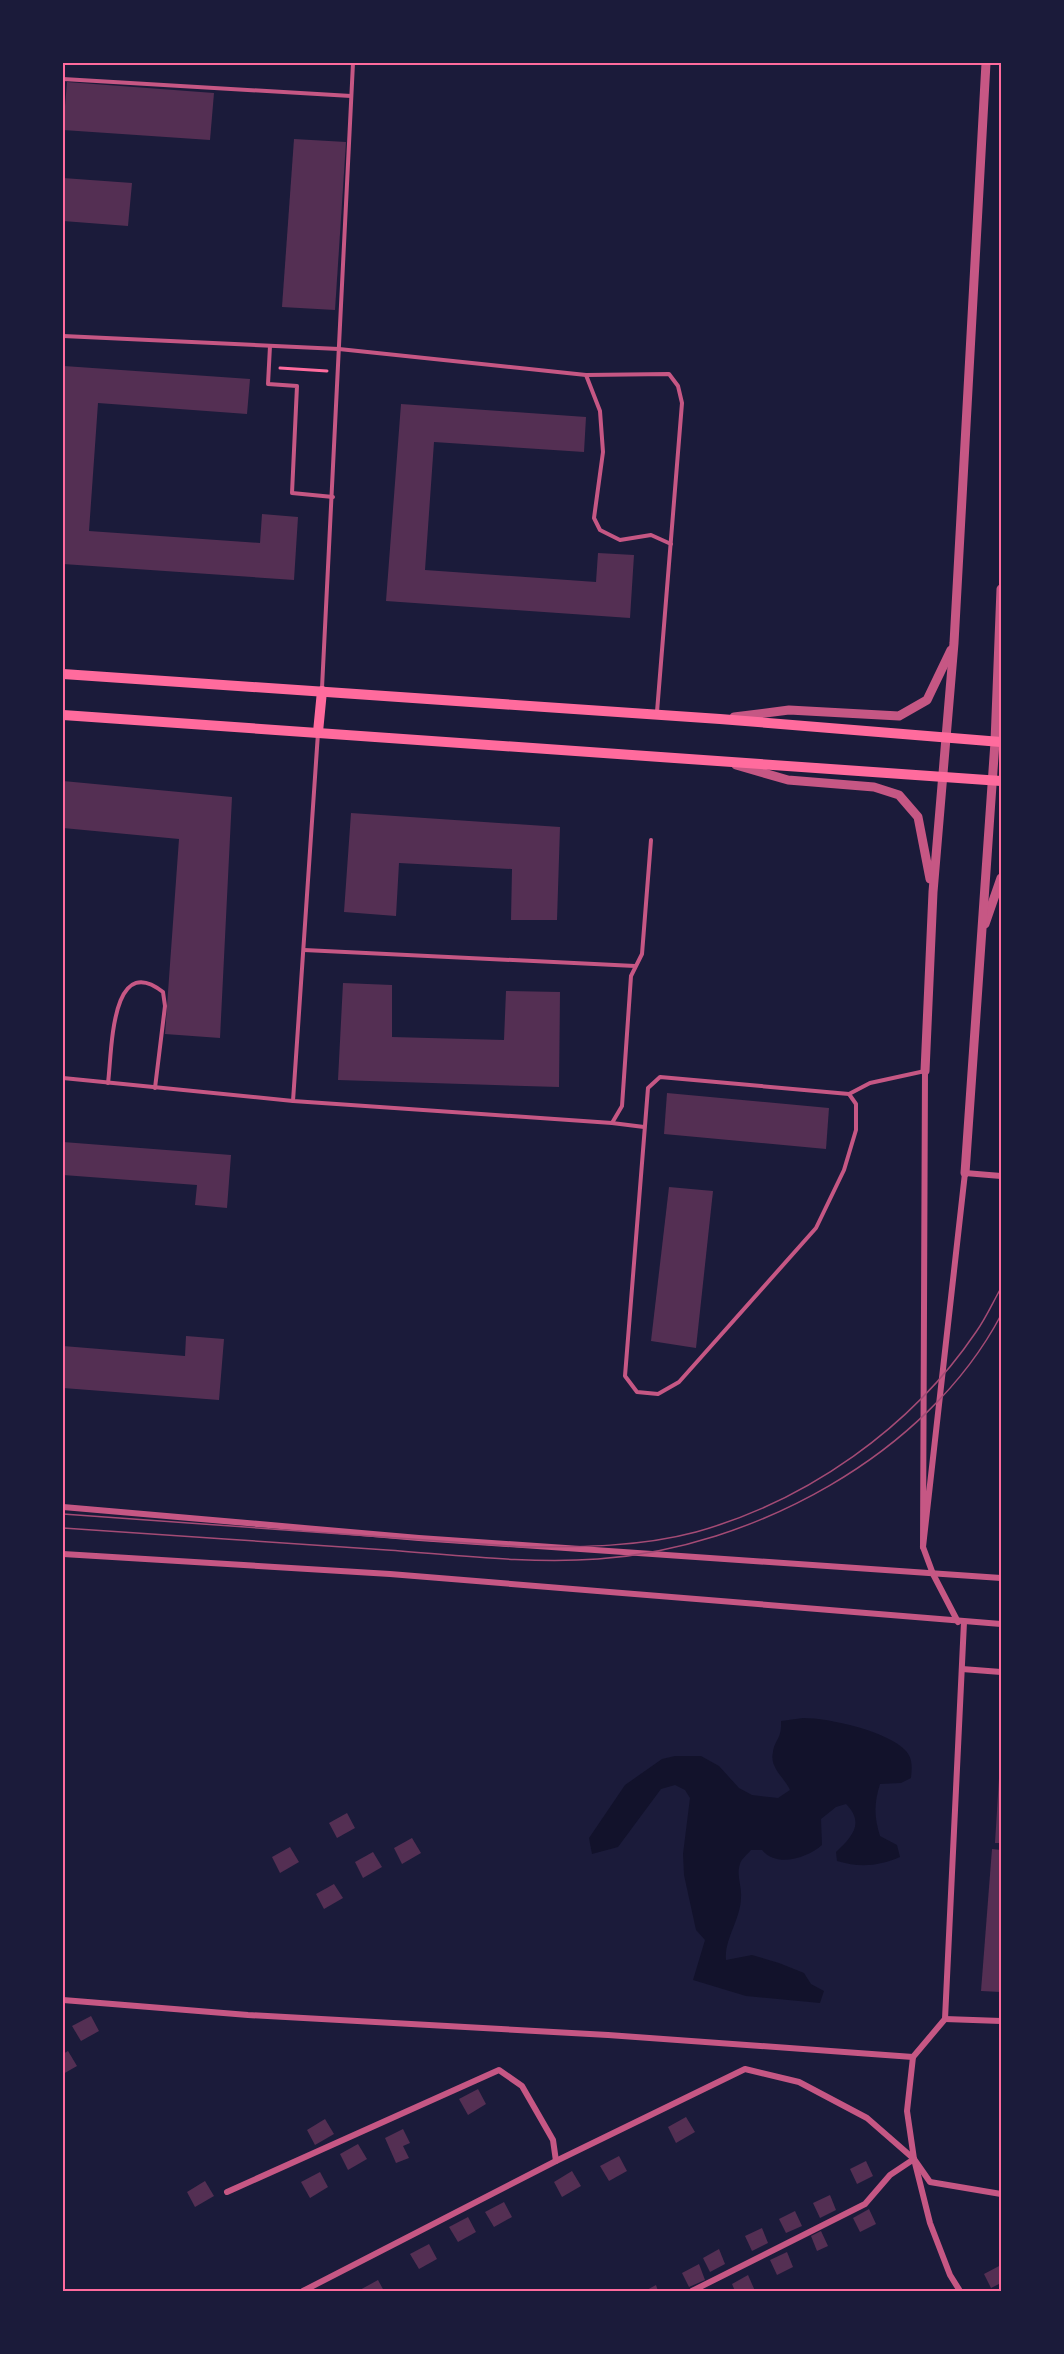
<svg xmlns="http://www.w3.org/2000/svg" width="1064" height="2354" viewBox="0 0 1064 2354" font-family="'Fira Sans',sans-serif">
<rect width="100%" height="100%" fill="#1b1b3a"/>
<path fill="#12122b" d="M803,1718C829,1718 888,1731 906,1751C913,1759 912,1768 911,1778L901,1783L880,1784C874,1803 874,1817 880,1836L897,1845L900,1857C879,1866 860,1868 837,1861L836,1852C852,1837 865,1823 846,1804L836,1807L821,1819L822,1845C807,1858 777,1868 762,1850H751C748,1854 741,1859 740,1864C736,1876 742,1886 741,1897C741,1919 724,1939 726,1960L752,1955L779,1963L804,1973L811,1984L824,1991L820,2003L746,1996L693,1980L705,1940L696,1930L684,1875L683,1854L690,1798L685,1790L675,1785L661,1789L618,1847L592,1854L589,1838L625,1785L662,1759L675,1756H701L719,1766L739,1788L752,1795L778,1798L790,1790C785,1778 769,1768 773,1752C775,1739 782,1739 781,1721Z"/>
<g fill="#542f53">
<polygon points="67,82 214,93 210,140 63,130"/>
<polygon points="294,139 346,142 335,310 282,307"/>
<polygon points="63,178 132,183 128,226 63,221"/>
<polygon points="64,366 250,379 247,414 98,403 89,531 260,543 262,514 298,517 294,580 63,564"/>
<polygon points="401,404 586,417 584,452 434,442 425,570 596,582 598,553 634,555 630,618 386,601"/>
<polygon points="63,781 232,797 220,1038 165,1034 179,839 63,828"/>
<polygon points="351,813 560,827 557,920 511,920 512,869 399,863 396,916 344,912"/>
<polygon points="343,983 392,985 392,1037 504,1040 506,991 560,992 559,1087 338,1080"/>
<polygon points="667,1093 829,1108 826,1149 664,1134"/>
<polygon points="63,1142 231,1155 227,1208 195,1205 197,1185 63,1175"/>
<polygon points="669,1187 713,1191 696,1348 651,1341"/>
<polygon points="186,1336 224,1339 219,1400 63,1388 63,1346 185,1356"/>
<polygon points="999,1778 1001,1778 1001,1843 995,1843"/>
<polygon points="347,1813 355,1828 337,1838 329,1823"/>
<polygon points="412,1838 421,1853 402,1864 394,1848"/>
<polygon points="290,1847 299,1862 280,1873 272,1857"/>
<polygon points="992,1849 1001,1850 1001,1992 981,1991"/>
<polygon points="373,1852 382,1867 363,1878 355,1862"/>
<polygon points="334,1884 343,1898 324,1909 316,1894"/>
<polygon points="91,2016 99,2031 81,2041 72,2026"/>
<polygon points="68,2051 77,2066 63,2074 63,2054"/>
<polygon points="478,2089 486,2104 468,2115 459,2099"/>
<polygon points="686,2117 695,2132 676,2143 668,2127"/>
<polygon points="325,2119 334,2134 315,2145 307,2130"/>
<polygon points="403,2129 410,2143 403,2146 409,2158 396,2163 385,2138"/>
<polygon points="358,2144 367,2159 348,2170 340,2154"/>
<polygon points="619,2156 627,2171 609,2181 600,2166"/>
<polygon points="866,2161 873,2176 857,2184 850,2169"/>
<polygon points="572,2171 581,2186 562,2197 554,2182"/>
<polygon points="320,2172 328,2187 310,2198 301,2182"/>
<polygon points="205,2181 214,2196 195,2207 187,2192"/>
<polygon points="830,2195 836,2210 820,2218 813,2203"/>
<polygon points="504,2202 512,2217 494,2227 485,2212"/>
<polygon points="869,2209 876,2224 860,2232 853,2218"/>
<polygon points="795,2211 802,2226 786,2233 779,2219"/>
<polygon points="468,2217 476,2232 458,2242 449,2227"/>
<polygon points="762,2228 768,2243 752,2251 745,2236"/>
<polygon points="821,2231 828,2246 817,2251 811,2236"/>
<polygon points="429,2244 437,2259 419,2269 410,2254"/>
<polygon points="719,2249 725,2264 710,2272 703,2258"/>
<polygon points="787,2252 793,2267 777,2275 770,2260"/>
<polygon points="699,2264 705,2280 689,2287 682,2273"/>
<polygon points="1001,2265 1001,2283 991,2288 984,2274"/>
<polygon points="748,2275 755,2291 735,2291 732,2284"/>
<polygon points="378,2280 384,2291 358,2291"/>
<polygon points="656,2285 658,2291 645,2291"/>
</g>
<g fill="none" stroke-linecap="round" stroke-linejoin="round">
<polyline stroke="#ff6b9d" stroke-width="3" points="280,368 327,371"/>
<g stroke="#c65784" stroke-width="4">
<polyline points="63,79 351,96"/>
<polyline points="63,336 339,349 586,375 669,374 678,386 682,403 657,712"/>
<polyline points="270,346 268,384 297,386 292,493 333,497"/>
<polyline points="586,375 600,411 603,452 594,518 600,530 620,540 651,535 671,544"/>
<polyline points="322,688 353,63"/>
<polyline points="304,950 635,966"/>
<polygon points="660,1077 849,1094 856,1104 856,1130 844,1170 816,1228 679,1382 658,1394 637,1392 625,1376 648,1088"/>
<polyline points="63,1078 293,1101 612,1123 622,1106 631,976 642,954 651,840"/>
<path d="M108,1083C112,1054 110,950 163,992L165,1006L155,1088"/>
<polyline points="849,1094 870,1083 925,1071"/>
<polyline points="293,1101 318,733"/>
<polyline points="612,1123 644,1127"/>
</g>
<g stroke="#c65784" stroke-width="6">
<polyline points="925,1071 923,1547 965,1173 1001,1176"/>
<polyline points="63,1507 419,1538 1001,1578"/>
<polyline points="923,1547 933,1574 958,1622"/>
<polyline points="63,1554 390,1574 1001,1624"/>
<polyline points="962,1669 1001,1672"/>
<polyline points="63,2000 248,2015 608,2035 913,2057"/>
<polyline points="945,2019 1001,2021"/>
<polyline points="227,2192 499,2070 522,2086 553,2140 556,2161"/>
<polyline points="303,2291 556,2161 745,2069 799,2082 867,2118 914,2159 930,2182 1001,2194"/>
<polyline points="692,2291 865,2204 890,2175 914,2159"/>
<polyline points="960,2291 950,2275 930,2223 914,2159 907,2111 913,2057 945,2019 964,1622"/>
</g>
<g stroke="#c65784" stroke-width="9">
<polyline points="734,717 789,710 899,716 927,700 951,650"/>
<polyline points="736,765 788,780 874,787 899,795 918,817 930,879"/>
<polyline points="985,924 1001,878"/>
<polyline points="925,1071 933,892 954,643 986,63"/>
<polyline points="965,1173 995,742 1001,589"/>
</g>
<g stroke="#ff6b9d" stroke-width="10">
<polyline points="63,674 720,719 1001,742"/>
<polyline points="63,715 1001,781"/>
<polyline points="318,732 322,691"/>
</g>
<g stroke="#a44b75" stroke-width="1.5">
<path d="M63,1514L524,1547C581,1547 640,1547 696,1532C807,1501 911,1428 976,1332C986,1318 993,1302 1001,1288"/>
<path d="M63,1528C171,1535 279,1543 387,1550C456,1555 528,1564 598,1559C753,1548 927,1455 1001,1315"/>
</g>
</g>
<rect width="1064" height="2354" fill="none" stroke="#1b1b3a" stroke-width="129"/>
<rect x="64" y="64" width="936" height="2226" fill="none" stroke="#ff6b9d" stroke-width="2"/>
</svg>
